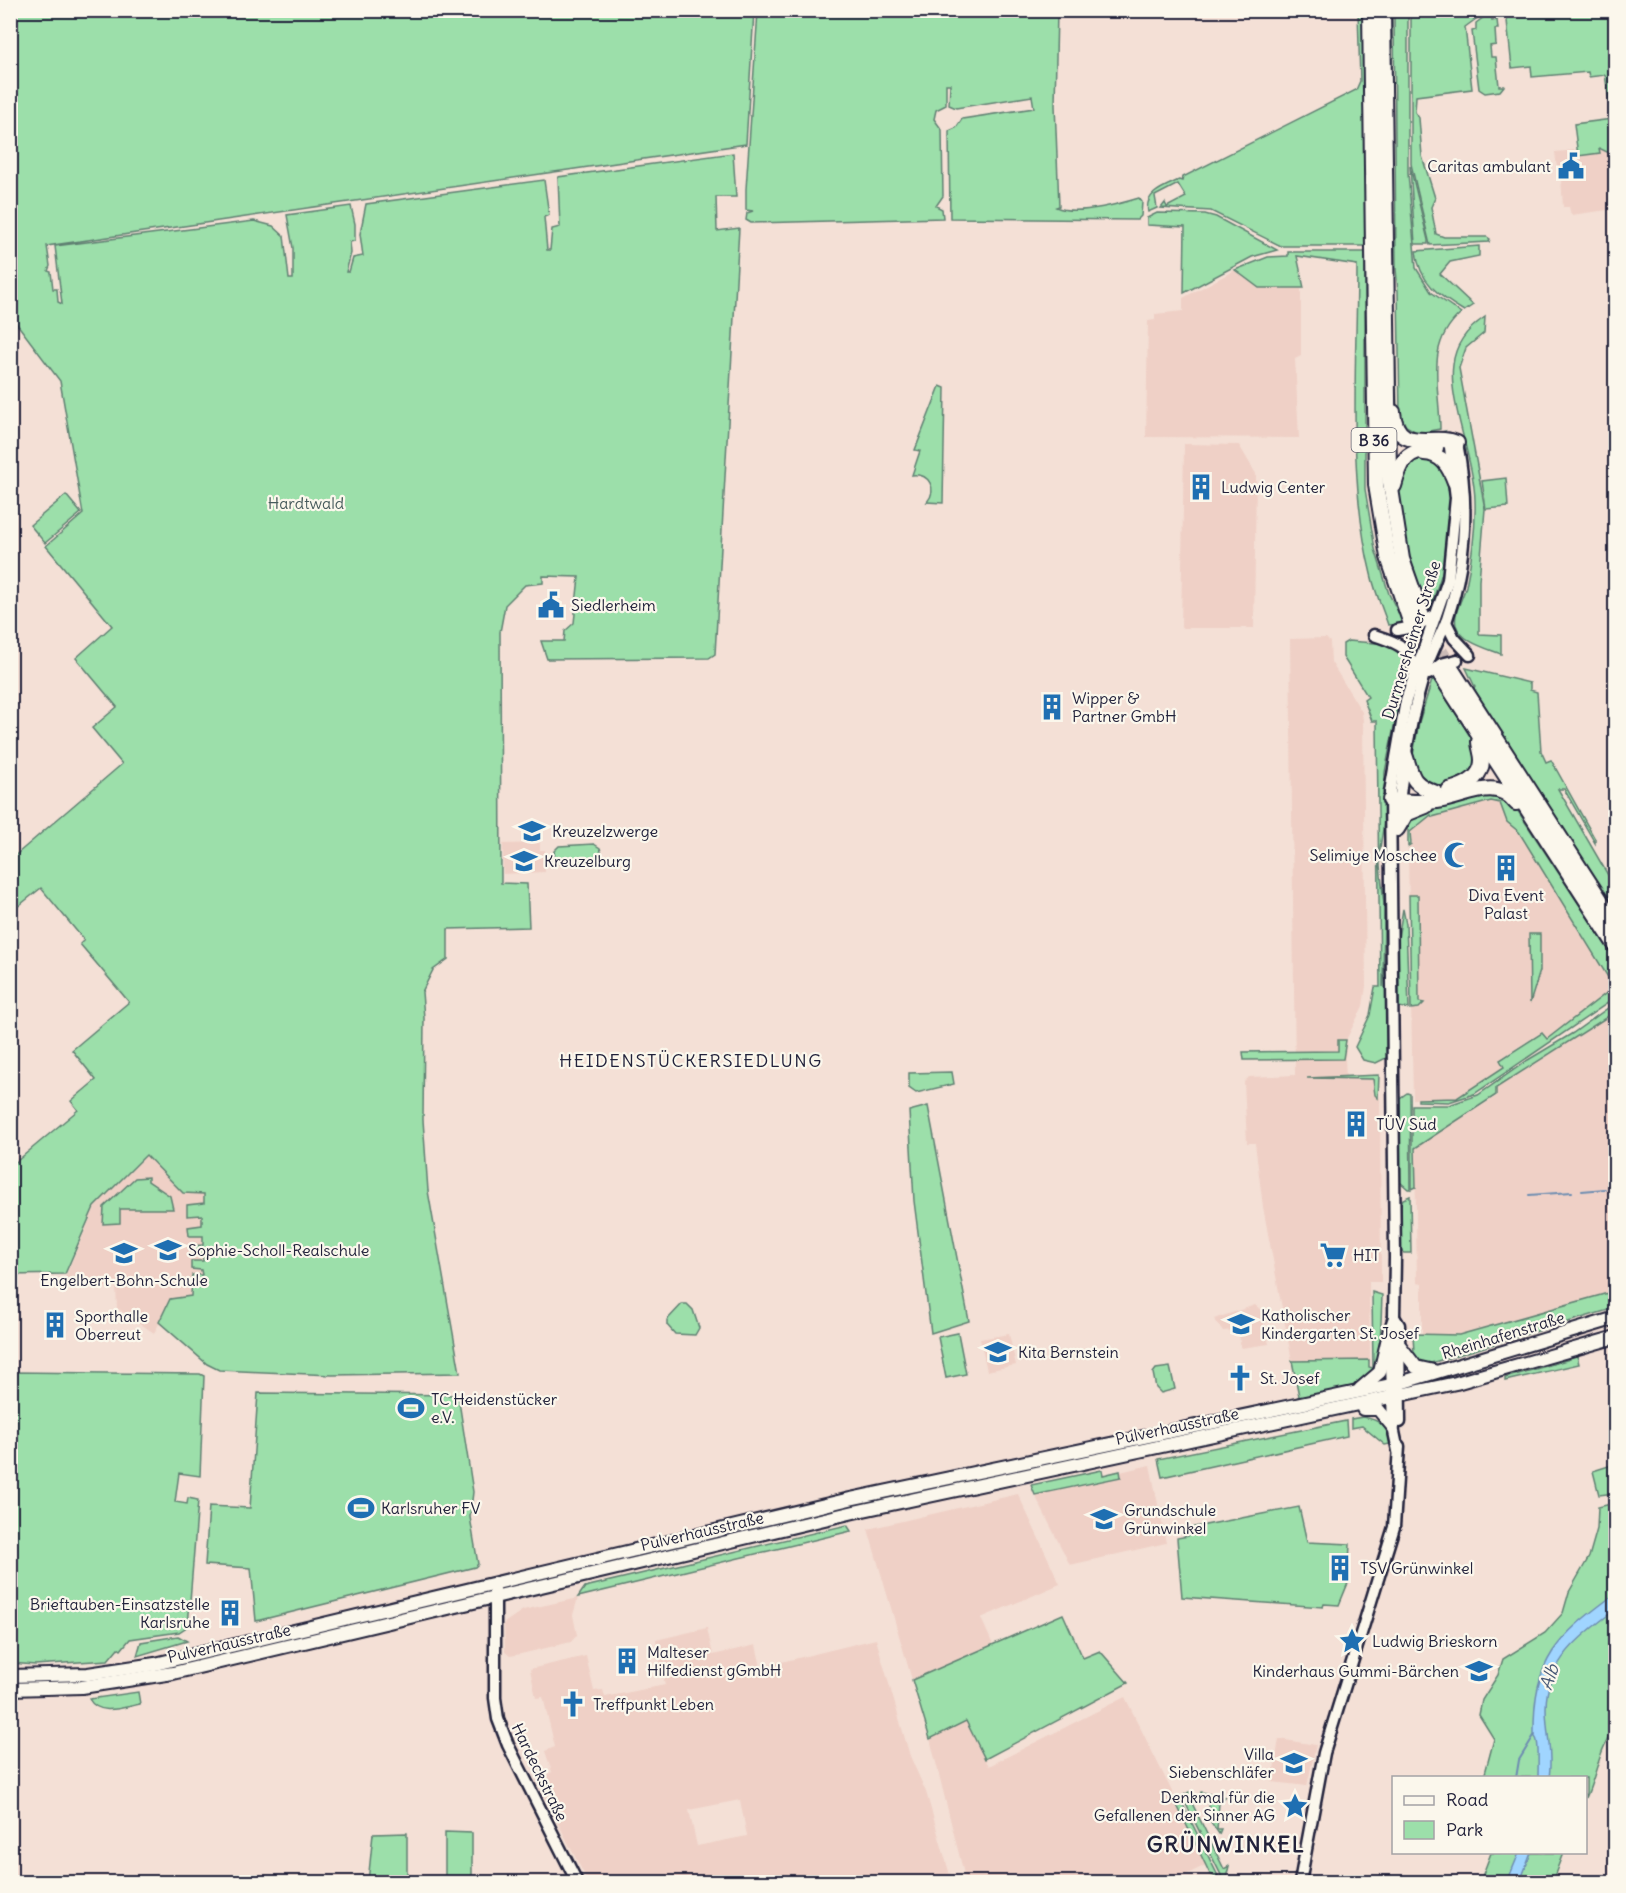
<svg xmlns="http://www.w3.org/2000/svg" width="1626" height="1893" viewBox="0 0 1626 1893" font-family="Delius,sans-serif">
<rect width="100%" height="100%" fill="#f4e0d6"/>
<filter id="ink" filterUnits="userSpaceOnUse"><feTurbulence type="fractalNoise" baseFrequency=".0167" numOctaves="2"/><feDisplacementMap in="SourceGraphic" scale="12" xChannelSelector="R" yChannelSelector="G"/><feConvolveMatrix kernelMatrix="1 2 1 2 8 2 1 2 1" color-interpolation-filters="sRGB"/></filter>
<g filter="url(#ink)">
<g fill="#efd0c6" fill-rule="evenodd">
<polygon points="1595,121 1600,150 1615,151 1615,209 1571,215 1569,207 1563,207 1561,177 1558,177 1555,152 1577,150 1574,123"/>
<polygon points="1235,270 1259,289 1301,289 1301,356 1295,359 1299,438 1146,437 1148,321 1155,320 1155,314 1183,311 1183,298"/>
<polygon points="1184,444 1239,445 1256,474 1254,628 1181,628"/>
<polygon points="1326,638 1330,642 1331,662 1362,712 1363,721 1366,986 1363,1006 1347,1038 1345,1058 1346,1078 1375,1078 1375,1095 1380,1098 1381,1282 1369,1282 1370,1360 1292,1361 1263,1207 1255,1143 1247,1143 1244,1082 1249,1077 1295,1075 1290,639"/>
<polygon points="1491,799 1501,801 1614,987 1547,1039 1542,1032 1500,1059 1504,1067 1457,1098 1413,1099 1408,855 1412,819"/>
<polygon points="540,843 540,850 545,850 545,872 503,874 503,844"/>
<polygon points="1615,1012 1615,1291 1459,1335 1422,1334 1422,1284 1417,1283 1415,1148 1497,1096 1496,1088"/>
<polygon points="147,1155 183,1193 205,1193 204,1296 160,1322 154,1333 117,1308 116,1287 60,1289 95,1207"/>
<polygon points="1255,1305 1261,1310 1269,1344 1241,1348 1238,1330 1223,1331 1214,1319"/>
<polygon points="1009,1334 1016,1365 987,1371 980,1339"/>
<polygon points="1150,1465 1166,1543 1070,1565 1035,1495 1121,1477 1120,1472"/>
<polygon points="1018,1494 1060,1584 981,1618 993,1645 912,1680 868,1529"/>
<polygon points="578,1598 573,1615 577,1635 571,1642 521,1654 510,1656 505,1652 504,1623 523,1610"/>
<path d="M707,1628L713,1655L756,1645L761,1667L876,1639L910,1756L926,1792L952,1882H588L536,1780L552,1772L545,1751L555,1747L543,1697L536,1698L530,1669L586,1656L594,1691L603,1690L605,1697L665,1685L656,1640ZM740,1800L747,1836L697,1846L689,1810Z"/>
<polygon points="1125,1697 1208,1864 1171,1882 966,1882 930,1739 966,1721 989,1766"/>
<polygon points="1279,1739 1316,1745 1307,1786 1272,1782"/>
</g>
<g fill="#9cdfaa" stroke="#5f8072" stroke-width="1.5">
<polygon points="11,10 754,11 746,144 47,246 50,266 48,271 51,272 53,289 57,289 58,302 62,304 55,246 254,221 273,226 284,236 289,279 293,279 293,248 287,215 351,206 355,224 355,241 350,242 351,253 346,272 349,272 353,258 363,256 360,234 366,204 544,180 549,215 544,217 547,250 550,250 552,229 560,227 558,177 733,153 736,197 716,197 717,231 739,228 715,654 709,658 547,659 541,641 564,641 565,631 574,623 579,577 543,576 543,583 525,585 505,605 500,632 501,883 527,884 529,927 448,929 448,959 433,970 422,992 424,1018 423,1120 428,1191 460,1373 332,1375 219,1370 207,1364 159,1322 170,1299 191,1296 192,1275 202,1275 201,1270 191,1269 191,1261 203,1261 203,1253 192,1253 191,1246 203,1245 203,1236 189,1236 188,1227 202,1225 202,1215 187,1216 187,1205 204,1203 204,1194 183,1193 146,1155 94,1207 65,1274 11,1275 11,1166 78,1110 71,1101 96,1080 72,1050 129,1002 80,944 84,940 41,888 11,912 11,859 122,764 92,728 117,707 76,658 112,626 46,546 83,514 60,381 11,316"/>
<path d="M758,11H1057L1055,105L1059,206L1056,207C1075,216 1119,204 1139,198L1142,202L1141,216L1137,220L950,218L949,131L956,128L962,119L1034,108L1032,96L956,108L949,105L950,84H946V105L936,110L934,119L942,130L943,196L936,206L942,209L943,218L751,223L746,220L747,213L753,211L746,210V189Z"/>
<path d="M1358,11H1364L1366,246H1281L1211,211L1161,208L1165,203L1167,207L1186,197L1178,184L1155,196L1157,208L1148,212C1144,193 1164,187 1179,180L1182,181L1183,177L1356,90L1360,81Z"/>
<path d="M1387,11H1392L1393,267L1397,410C1403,442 1420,436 1445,431L1439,438C1417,439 1400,437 1395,413Z"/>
<path d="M1394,11H1408V173L1416,268L1431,292L1461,313C1424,345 1440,388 1440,429L1418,433L1406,426L1400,414L1398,291L1396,269Z"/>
<polygon points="1411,11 1487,11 1465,27 1472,89 1416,96 1415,112 1419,118 1422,156 1435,198 1431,207 1436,234 1444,237 1487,237 1490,239 1489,242 1430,245 1411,164"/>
<polygon points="1506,11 1615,11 1615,151 1607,152 1599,148 1600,153 1578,156 1574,124 1612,119 1605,75 1589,77 1588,72 1532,77 1531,66 1512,68"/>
<polygon points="1492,16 1492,21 1497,20 1498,29 1495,29 1496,45 1490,46 1491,57 1496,57 1499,86 1504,86 1500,91 1485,93 1479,89 1472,31 1476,30 1476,23 1484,17"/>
<polygon points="1410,166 1428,240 1428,244 1415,244"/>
<polygon points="1157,213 1205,214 1216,217 1277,250 1252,257 1184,293 1185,227 1147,225 1147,218"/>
<path d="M1479,246V256L1450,262L1440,274L1473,305L1464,311C1439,296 1419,282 1416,251Z"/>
<path d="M1288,252H1365V489L1375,549L1389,594L1404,624L1388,625C1383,610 1375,592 1371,574C1347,479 1357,363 1357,265L1297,256L1304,288H1259L1235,270L1268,257L1288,256Z"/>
<path d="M1485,317L1484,333L1466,348L1459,368L1485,509L1479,581V634L1501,635V654C1486,648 1461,642 1456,625C1453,613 1463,598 1466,586C1472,558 1476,528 1475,500C1474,459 1448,401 1453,365C1455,344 1467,329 1485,317Z"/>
<path d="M940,386L945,388L943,503L927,502C938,489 929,473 912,475L920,451L915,450Z"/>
<path d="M1416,456L1444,464L1452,496L1444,567L1430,609C1418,599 1395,505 1398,488C1399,477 1406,462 1416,456Z"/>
<polygon points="1506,478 1508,507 1486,509 1482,481"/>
<polygon points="66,495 81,513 45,543 30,525"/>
<polygon points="1348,641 1388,644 1405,656 1406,666 1385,772 1384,822 1379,855 1384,905 1383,987 1386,946 1383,887 1387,888 1388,1057 1376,1063 1363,1060 1355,1047 1370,1015 1375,987 1380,987 1377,721 1372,721 1364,700 1368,697 1343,657 1343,644"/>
<polygon points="1466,668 1530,683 1530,690 1537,692 1541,751 1546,762 1551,760 1595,839 1595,843 1564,789 1558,789 1615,887 1615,910 1473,689 1475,687"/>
<path d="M1433,677L1475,744L1477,766C1450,790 1434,801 1411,766L1419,722Z"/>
<polygon points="1488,791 1512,802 1605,944 1615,956 1615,998 1474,1094 1449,1102 1418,1101 1418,1099 1457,1098 1504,1067 1500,1060 1542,1033 1547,1039 1614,987 1519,832 1507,822 1500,803 1491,801 1432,817 1431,815 1410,832 1411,844 1408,846 1408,821 1412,814"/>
<polygon points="594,844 600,848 603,858 598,864 560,864 555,859 554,851 559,846"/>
<polygon points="1409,895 1418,895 1419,1002 1424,1003 1419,1008 1411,1009"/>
<polygon points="1403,909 1406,924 1409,1009 1399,1007 1398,938"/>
<polygon points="1529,934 1540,934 1540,971 1530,1003"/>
<polygon points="1615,1003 1615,1012 1496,1088 1496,1095 1415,1148 1416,1187 1412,1189 1412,1105 1449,1105 1478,1095 1528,1060 1573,1033"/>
<polygon points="1338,1040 1346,1040 1343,1059 1244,1060 1243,1052 1338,1051"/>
<polygon points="952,1072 954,1084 916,1093 909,1088 909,1073"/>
<polygon points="1379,1075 1378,1098 1375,1095 1373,1079 1307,1078"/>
<polygon points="1407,1093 1410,1094 1411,1189 1408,1189 1400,1182 1400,1098"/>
<polygon points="928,1106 969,1321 931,1333 914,1201 909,1111"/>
<polygon points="148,1177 148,1181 170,1196 173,1209 120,1209 120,1223 103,1224 104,1207 135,1178"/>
<polygon points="1410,1196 1411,1253 1404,1253 1401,1251 1401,1204 1403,1199"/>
<polygon points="1615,1291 1615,1308 1431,1363 1421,1363 1414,1353 1413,1334 1459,1335"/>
<polygon points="1372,1292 1382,1295 1380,1349 1378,1364 1371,1374 1358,1387 1296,1398 1299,1396 1292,1361 1369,1360 1369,1367 1373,1368"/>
<polygon points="682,1304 687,1304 693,1310 699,1328 695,1335 675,1334 667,1325 667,1320"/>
<polygon points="958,1333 966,1374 946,1378 938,1337"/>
<polygon points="1569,1356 1577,1356 1579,1364 1505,1381 1505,1378 1570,1359"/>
<polygon points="1170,1367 1175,1389 1161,1393 1156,1388 1153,1373 1156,1369"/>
<polygon points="11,1372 200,1374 204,1376 200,1476 179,1473 175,1502 187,1504 188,1498 198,1500 188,1626 179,1632 130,1639 121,1650 118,1648 108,1660 35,1665 11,1663"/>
<polygon points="258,1393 458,1395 473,1492 470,1517 478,1564 475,1567 256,1621 251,1568 205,1565 209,1506 250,1508"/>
<path d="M1363,1417C1381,1420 1388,1427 1390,1444L1385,1445L1362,1426L1351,1428V1419Z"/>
<polygon points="1346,1421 1347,1436 1162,1477 1158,1459"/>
<polygon points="1615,1464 1615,1493 1599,1495 1593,1471"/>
<polygon points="1102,1470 1103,1475 1120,1471 1121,1477 1035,1495 1031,1485"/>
<path d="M1615,1503V1727C1599,1749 1597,1773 1586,1798V1778L1484,1777L1494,1739L1479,1715L1482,1700L1498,1675L1503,1659L1545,1633L1563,1613L1569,1592L1589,1557L1597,1529L1598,1507Z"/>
<polygon points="834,1507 835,1512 558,1576 584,1566"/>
<polygon points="1299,1507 1307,1542 1350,1544 1348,1583 1339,1605 1324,1604 1323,1607 1182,1597 1177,1538 1188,1536 1190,1528"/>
<polygon points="847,1525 851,1531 578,1597 585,1587"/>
<polygon points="1063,1614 1083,1658 1100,1651 1128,1683 985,1759 966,1721 930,1739 912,1680"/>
<polygon points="178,1636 187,1641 137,1656 141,1642"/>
<path d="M138,1692L140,1704C124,1707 99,1717 89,1699Z"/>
<polygon points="1189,1792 1192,1793 1189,1797 1224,1869 1229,1866 1226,1878 1222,1877 1182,1796"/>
<polygon points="1201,1792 1225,1797 1219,1803 1217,1829 1221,1829 1219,1834 1211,1822 1216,1821 1206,1800 1199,1797"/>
<polygon points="1179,1797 1218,1876 1218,1878 1210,1874 1175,1801"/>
<polygon points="445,1832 472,1833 472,1882 445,1882"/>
<polygon points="407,1833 407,1882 368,1882 373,1834"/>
<polygon points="1491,1853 1563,1853 1552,1882 1480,1882"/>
</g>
<g fill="#a0d5ff" stroke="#6e8db1" stroke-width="1.5">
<path d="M1615,1594V1610C1581,1635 1546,1662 1546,1708C1546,1731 1553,1755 1549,1777H1538C1538,1768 1539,1749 1537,1741C1536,1736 1534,1738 1534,1733C1533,1659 1558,1636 1615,1594Z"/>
<polygon points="1519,1853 1531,1853 1520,1882 1507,1882"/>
</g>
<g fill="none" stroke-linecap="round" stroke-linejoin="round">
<g stroke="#6e8db1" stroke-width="2">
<polyline points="1615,1188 1616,1188"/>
<polyline points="1582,1191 1605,1189"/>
<polyline points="1529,1195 1572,1192"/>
<polyline points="1516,1778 1519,1760 1535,1734"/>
</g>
<g stroke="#cabab7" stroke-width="14" stroke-dasharray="14 7" stroke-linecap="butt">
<polyline points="1411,624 1429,656"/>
<polyline points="1430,633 1449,665"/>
</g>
<g stroke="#22223b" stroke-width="15">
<g id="tertiary">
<polyline points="1446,622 1454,638 1470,655"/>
<polyline points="1397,630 1419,626 1432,617"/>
<path d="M1374,635C1399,644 1410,645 1415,675"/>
<polyline points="1429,674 1441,664 1457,660"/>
<path d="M1397,827C1401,774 1409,724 1424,674C1430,655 1440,637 1447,619C1467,560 1469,502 1457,443"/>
<polyline points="1394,1317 1399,1325 1400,1422"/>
<polyline points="1398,1451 1393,1427 1390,1329 1394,1317 1395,1258 1390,792 1406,700 1448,580 1456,498 1449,439"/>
<polyline points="495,1589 495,1698 498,1719 508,1745 577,1882"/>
<polyline points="1300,1882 1324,1753 1394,1527 1399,1446"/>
</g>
</g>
<g stroke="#22223b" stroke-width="16">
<g id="secondary">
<polyline points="1400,1346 1416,1367 1434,1371"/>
<polyline points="1360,1389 1380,1372 1390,1329"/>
<polyline points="1363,1409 1378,1409 1393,1427"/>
<polyline points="10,1676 88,1674 155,1664 850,1499 1400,1383 1616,1318"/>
<polyline points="10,1689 82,1687 173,1673 854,1512 1456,1383 1616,1337"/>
</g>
</g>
<g stroke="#22223b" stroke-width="18">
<g id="trunk">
<polyline points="1370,10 1376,485 1388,557 1411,624"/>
<polyline points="1383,10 1389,476 1402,559 1423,619"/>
<path d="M1393,412C1397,456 1433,432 1457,443"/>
<path d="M1424,453C1442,454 1449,466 1455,482"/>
<path d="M1394,486C1401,460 1406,450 1436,448"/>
<polyline points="1449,665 1616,924"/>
<polyline points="1438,671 1616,946"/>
<path d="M1404,752C1413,776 1409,783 1436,793"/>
<path d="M1449,790C1465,786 1482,778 1482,760C1482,753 1479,747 1479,741"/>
<path d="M1390,800C1406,802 1422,803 1437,801C1464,798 1496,775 1516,803"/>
<polyline points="1397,829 1406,814 1426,806"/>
</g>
</g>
<use href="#tertiary" stroke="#fbf7ec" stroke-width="10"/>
<use href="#secondary" stroke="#fbf7ec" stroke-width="12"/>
<use href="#trunk" stroke="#fbf7ec" stroke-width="14"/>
</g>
</g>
<defs>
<g id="civic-bare" transform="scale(2.07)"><path d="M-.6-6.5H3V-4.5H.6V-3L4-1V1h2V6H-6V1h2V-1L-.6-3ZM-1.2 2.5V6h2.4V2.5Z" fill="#1f6fb2" stroke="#fbf7ec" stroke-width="2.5" paint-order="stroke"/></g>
<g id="building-bare" transform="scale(2.07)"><path d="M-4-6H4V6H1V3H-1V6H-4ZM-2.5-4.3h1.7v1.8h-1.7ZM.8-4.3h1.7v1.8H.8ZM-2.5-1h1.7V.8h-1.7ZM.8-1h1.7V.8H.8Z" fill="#1f6fb2" stroke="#fbf7ec" stroke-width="2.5" paint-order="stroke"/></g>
<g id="school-bare" transform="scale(2.07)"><path d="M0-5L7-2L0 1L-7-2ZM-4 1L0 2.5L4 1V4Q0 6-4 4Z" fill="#1f6fb2" stroke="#fbf7ec" stroke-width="2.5" paint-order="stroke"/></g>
<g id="mosque-bare" transform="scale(2.07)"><path d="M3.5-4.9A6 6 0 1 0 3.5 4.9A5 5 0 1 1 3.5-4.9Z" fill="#1f6fb2" stroke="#fbf7ec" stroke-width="2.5" paint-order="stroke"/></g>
<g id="supermarket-bare" transform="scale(2.07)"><path d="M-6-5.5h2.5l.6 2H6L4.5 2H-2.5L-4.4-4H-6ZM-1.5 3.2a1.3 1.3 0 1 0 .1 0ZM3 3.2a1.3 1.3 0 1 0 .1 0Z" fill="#1f6fb2" stroke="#fbf7ec" stroke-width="2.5" paint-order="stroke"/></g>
<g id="church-bare" transform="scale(2.07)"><path d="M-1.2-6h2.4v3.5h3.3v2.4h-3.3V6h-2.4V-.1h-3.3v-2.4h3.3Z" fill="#1f6fb2" stroke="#fbf7ec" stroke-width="2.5" paint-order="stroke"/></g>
<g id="stadium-bare" transform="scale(2.07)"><path d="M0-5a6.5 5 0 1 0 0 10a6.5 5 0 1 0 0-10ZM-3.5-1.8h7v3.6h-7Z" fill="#1f6fb2" stroke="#fbf7ec" stroke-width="2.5" paint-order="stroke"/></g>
<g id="sight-bare" transform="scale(2.07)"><path d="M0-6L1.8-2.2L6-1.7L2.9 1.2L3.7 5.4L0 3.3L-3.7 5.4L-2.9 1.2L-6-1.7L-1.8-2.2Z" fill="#1f6fb2" stroke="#fbf7ec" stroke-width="2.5" paint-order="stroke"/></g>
</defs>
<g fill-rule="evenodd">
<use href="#civic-bare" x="1571" y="166"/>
<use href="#building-bare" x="1201" y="487"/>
<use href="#civic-bare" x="551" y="605"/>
<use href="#building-bare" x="1052" y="707"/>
<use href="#school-bare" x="532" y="831"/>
<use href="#mosque-bare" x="1457" y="855"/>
<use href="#school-bare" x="524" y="861"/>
<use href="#building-bare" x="1506" y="868"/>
<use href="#building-bare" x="1356" y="1124"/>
<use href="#school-bare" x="168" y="1250"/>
<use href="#school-bare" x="124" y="1253"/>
<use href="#supermarket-bare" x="1333" y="1255"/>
<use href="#school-bare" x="1241" y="1324"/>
<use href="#building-bare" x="55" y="1325"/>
<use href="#school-bare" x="998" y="1352"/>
<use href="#church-bare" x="1240" y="1378"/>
<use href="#stadium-bare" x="411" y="1408"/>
<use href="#stadium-bare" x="361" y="1508"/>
<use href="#school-bare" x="1104" y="1519"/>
<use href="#building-bare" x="1340" y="1568"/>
<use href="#building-bare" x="230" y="1613"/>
<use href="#sight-bare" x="1352" y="1641"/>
<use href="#building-bare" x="627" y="1661"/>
<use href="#school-bare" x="1479" y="1671"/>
<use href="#church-bare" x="573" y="1704"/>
<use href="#school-bare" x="1294" y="1763"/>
<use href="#sight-bare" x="1295" y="1806"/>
</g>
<g text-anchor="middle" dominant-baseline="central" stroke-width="4.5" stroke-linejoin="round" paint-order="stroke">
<rect fill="#fbf7ec" stroke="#636270" stroke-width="1.5" x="1351.5" y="428" width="45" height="24" rx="4.5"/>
<g font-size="15" font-weight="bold" fill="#22223b">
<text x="1374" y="440">B 36</text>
</g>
<g font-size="16" fill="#22223b" stroke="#fbf7ec" text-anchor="start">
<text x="1551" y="166" text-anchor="end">Caritas ambulant</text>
<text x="1221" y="487">Ludwig Center</text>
<text x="571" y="605">Siedlerheim</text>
<text x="1072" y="698">Wipper &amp;<tspan x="1072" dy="18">Partner GmbH</tspan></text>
<text x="552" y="831">Kreuzelzwerge</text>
<text x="1437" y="855" text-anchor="end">Selimiye Moschee</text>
<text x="544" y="861">Kreuzelburg</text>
<text x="1506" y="895" text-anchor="middle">Diva Event<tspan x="1506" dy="18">Palast</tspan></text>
<text x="1376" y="1124">TÜV Süd</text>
<text x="188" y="1250">Sophie-Scholl-Realschule</text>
<text x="1353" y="1255">HIT</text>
<text x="124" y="1280" text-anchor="middle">Engelbert-Bohn-Schule</text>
<text x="1261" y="1315">Katholischer<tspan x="1261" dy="18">Kindergarten St. Josef</tspan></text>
<text x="75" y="1316">Sporthalle<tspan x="75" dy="18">Oberreut</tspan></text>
<text x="1018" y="1352">Kita Bernstein</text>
<text x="1260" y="1378">St. Josef</text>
<text x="431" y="1399">TC Heidenstücker<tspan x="431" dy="18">e.V.</tspan></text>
<text x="381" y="1508">Karlsruher FV</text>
<text x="1124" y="1510">Grundschule<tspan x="1124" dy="18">Grünwinkel</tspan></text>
<text x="1360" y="1568">TSV Grünwinkel</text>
<text x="210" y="1604" text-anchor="end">Brieftauben-Einsatzstelle<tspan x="210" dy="18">Karlsruhe</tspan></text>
<text x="1372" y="1641">Ludwig Brieskorn</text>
<text x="647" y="1652">Malteser<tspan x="647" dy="18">Hilfedienst gGmbH</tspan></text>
<text x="1459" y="1671" text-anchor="end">Kinderhaus Gummi-Bärchen</text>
<text x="593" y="1704">Treffpunkt Leben</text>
<text x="1274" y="1754" text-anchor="end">Villa<tspan x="1274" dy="18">Siebenschläfer</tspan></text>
<text x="1275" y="1797" text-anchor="end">Denkmal für die<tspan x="1275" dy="18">Gefallenen der Sinner AG</tspan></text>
</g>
<g font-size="16" fill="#475b5c" stroke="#fbf7ec">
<text x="306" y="503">Hardtwald</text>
</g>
<g font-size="16" fill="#22223b" stroke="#fbf7ec">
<text transform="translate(1411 640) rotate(-73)">Durmersheimer Straße</text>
<text transform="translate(1503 1335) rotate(-17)">Rheinhafenstraße</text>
<text transform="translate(1177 1426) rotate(-12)">Pulverhausstraße</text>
<text transform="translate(702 1531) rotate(-13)">Pulverhausstraße</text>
<text transform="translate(229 1643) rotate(-13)">Pulverhausstraße</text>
<text transform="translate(540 1772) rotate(64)">Hardeckstraße</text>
</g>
<g font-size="18" letter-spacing="1.5" fill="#22223b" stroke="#fbf7ec">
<text x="691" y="1060">HEIDENSTÜCKERSIEDLUNG</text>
</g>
<g font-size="18" font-style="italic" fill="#485876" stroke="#fbf7ec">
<text transform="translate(1549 1677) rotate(-71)">Alb</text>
</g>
<g font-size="22" font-weight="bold" letter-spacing="1.5" fill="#22223b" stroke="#fbf7ec">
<text x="1226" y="1844">GRÜNWINKEL</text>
</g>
</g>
<rect width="1626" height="1893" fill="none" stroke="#fbf7ec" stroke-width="36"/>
<rect x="18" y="18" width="1590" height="1857" fill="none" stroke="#22223b" stroke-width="2" filter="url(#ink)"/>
<rect x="1392" y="1776" width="195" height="78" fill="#fbf7ec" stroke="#a4a2a5" stroke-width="1.5"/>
<rect x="1404" y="1796" width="30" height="9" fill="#fbf7ec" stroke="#a4a2a5" stroke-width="1.5"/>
<text x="1446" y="1806" font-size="18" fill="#22223b">Road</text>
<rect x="1404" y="1821" width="30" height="18" fill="#9cdfaa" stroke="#a4a2a5" stroke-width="1.5"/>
<text x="1446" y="1836" font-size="18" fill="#22223b">Park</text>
</svg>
